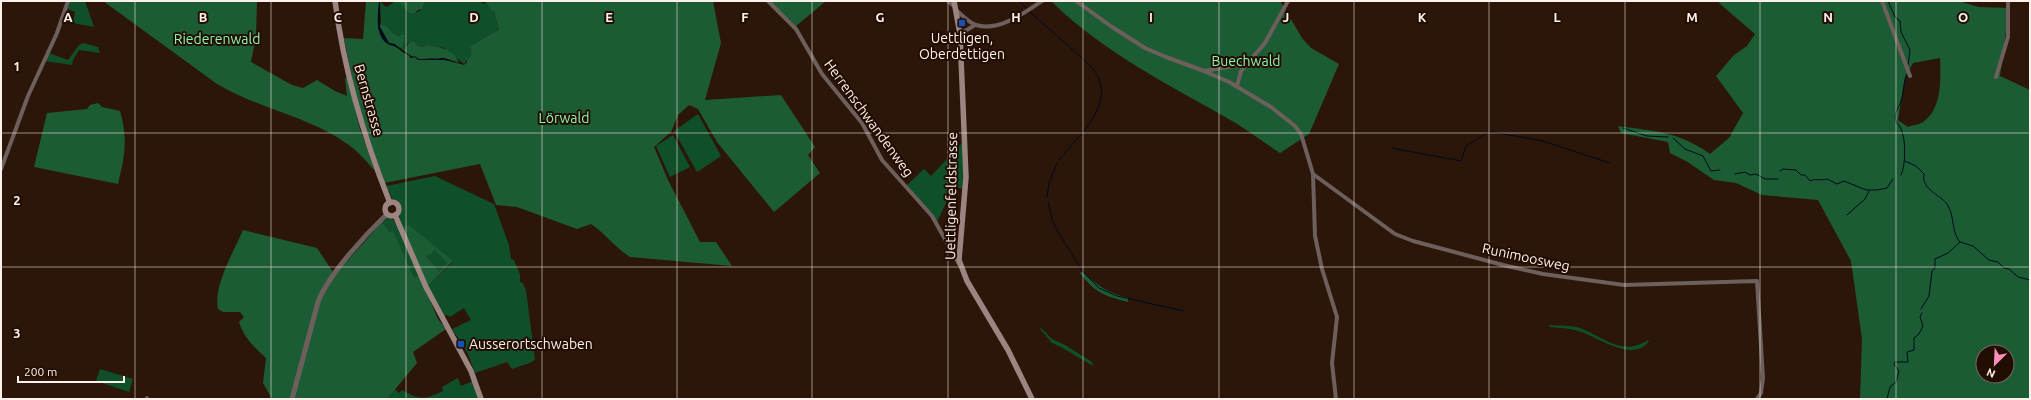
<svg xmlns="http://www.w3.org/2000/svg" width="2031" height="400" viewBox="0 0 2031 400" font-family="Ubuntu,sans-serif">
<rect width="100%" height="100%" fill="#2c1609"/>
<g fill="#0f4f29">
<polygon points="67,1 85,1 94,27 73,23 75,12 65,8"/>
<path d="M380,1L386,7L393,3V1H398L408,11L414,14L423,9L425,1H480L483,4L487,2L494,13L499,30C488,34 481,41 470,46L471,56L468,58L464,64L444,48L427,45L423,47L418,46L415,42H408L406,49L402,48V41L405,38L393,33L387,26L383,25L381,22Z"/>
<polygon points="83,43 98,47 100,53 79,50 73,60 72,65 45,61 49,53 68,60 79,45"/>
<polygon points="698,114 721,156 697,172 674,131"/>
<polygon points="673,135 690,167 670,177 656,146"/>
<polygon points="963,142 964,189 950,186 946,203 937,222 906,186 924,169 931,176"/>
<polygon points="435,176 494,204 509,245 511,259 514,260 520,275 520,282 523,283 526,290 535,359 532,362 512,369 507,362 475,373 467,352 452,329 471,320 464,308 450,317 447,315 444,316 428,286 453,262 402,228 399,218 402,207 392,198 386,186"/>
<polygon points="388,217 393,220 398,227 419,275 414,277 393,232 390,232 382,222"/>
<polygon points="434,250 447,263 439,271 426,256 432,254"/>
<path d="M1549,325C1559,326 1571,325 1580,328C1604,337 1622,357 1648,340L1649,341C1633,364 1597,336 1578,331C1569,328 1559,328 1550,327Z"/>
<polygon points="1041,328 1052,339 1065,345 1092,362 1093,366 1061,347 1052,343 1040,329"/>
<polygon points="100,369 133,379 129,392 96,381"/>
<path d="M458,378L461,386L473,381L479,399H387L395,389L399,393L402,390C420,400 424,400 443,391L442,387Z"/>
</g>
<g fill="#1c5c34" fill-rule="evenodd">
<path d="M103,1H257L256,37L251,62L292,85L303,88L317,80L335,91L347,96L345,78H347L360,129L375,171C368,163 362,156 354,149C314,117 260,110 217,84Z"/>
<path d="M366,1H379L378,28L388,42L380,27L381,22L383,25L387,26L393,33L399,36L403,34L405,35L402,48L406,49L409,42H415L418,46L423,47L427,45C440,47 454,49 459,63L445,58L419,59L415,56L412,57L401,48L388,42L389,44C397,46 401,52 409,55L411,58L415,57L418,60H445L464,65L467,62V59L471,56L470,46C481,41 488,34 499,30L494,12L492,11L486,1H713L721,43L705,100L781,95L815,147L808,155L820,173L774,212L717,142L698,109L689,105L678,115L671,132L654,147L668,180L700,242H716L732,266L630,257C614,247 607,235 591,224L577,229L517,207L496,205L480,164L384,183L358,107L344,38L363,39Z"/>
<polygon points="398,1 425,1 423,9 418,10 414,14 408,12"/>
<polygon points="770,1 826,1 796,26"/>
<path d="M1051,1H1280L1302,38L1311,48L1339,64L1309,134L1280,153C1265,143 1250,132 1234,122C1170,85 1105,54 1051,1Z"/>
<path d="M1721,1H1958L1979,7L2009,8L2000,76L2030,90V399H1860L1862,339L1851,261L1818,200L1762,195L1736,183L1714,180L1686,161L1670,153L1668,142L1621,133L1618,126C1654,131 1680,132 1710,154L1729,138L1743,113L1716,76L1734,55L1747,46L1755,34L1719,3ZM1940,58C1941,78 1942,110 1923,122C1919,125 1912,125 1908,127L1898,120L1905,77L1913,63ZM1983,352H2007V376H1983Z"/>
<path d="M98,103L102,107L120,111C128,139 125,156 118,184L34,167L47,113L87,109L90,105Z"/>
<path d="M382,222L390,232L393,231L414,277L419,275L438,319L446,329L413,352L417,363L387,399H272L263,383L266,358C254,347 244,338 239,322L244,317L240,312H223L218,309C213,286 234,251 243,230L317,248L335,275Z"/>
<path d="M409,225L453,261L428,286L402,228ZM434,250L447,263L439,271L426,256L432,254Z"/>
<path d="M1083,272C1099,287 1107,292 1128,298V302C1105,296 1095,293 1080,273Z"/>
</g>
<path fill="#000a1b" d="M379,1H380V27L389,43L395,44C401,51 411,56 418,59C425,60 431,57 437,60L441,58L464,64L445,60H418L415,57L411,58L409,55C403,53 401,50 396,47C394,45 392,46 390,45C374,38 378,14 379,1Z"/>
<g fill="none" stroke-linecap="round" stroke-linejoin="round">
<g stroke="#000a1b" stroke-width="1">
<polyline points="1019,1 1027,9"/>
<polyline points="1888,1 1895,17 1900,21 1901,32 1910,50 1908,65"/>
<path d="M1029,11L1091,66C1120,101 1081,133 1059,160"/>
<polyline points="1623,128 1647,136 1668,137"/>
<polyline points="1673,138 1685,149 1703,156 1711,171 1720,170"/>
<polyline points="1392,148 1461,161 1466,146 1485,134 1492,132 1543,141 1610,163"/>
<path d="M1905,161L1916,166L1924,174C1921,189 1939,194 1947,204C1955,216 1951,232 1960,242L1948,253L1935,259V268L1932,271L1929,296L1921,309"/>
<path d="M1780,171L1783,169L1796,170L1801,175H1805L1810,181C1815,178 1820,181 1827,179L1837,184L1844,181L1866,190H1877L1887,188L1893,179"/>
<polyline points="1735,174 1745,172 1750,175 1756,174 1765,179 1778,179"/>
<path d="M1901,175C1906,165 1906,139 1901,129C1900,126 1897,124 1896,121C1893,113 1899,108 1901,101C1904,92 1903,84 1907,74"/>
<polyline points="1047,198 1049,183 1057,163"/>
<polyline points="1048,201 1052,220 1057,230 1083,272 1099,288 1117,296 1184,311"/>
<polyline points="1847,215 1865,199 1869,191"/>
<polyline points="1960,242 1973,246 1989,260 1998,262 2004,268 2009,269 2018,277 2030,280"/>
<polyline points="1887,399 1890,387 1896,382 1899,371 1894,364 1895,362 1908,362 1907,352 1914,350 1914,338 1919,334 1923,326 1920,317 1922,313"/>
</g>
<g stroke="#6d5f5c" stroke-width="4">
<polyline points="768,1 796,29 822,74 862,123 882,160 932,216 959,264"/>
<polyline points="948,1 955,7"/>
<polyline points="1076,1 1112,27 1145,48 1166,57 1204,71 1246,64"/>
<polyline points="1882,1 1910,76"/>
<path d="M956,10C962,15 969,23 976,25C999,32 1024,13 1042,1"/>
<polyline points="960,34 975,25"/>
<polyline points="1204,71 1229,82 1271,107 1295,126 1301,134 1313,174 1315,236 1322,269 1337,317 1332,363 1336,399"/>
<polyline points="1996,77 2008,37 2008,1"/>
<polyline points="1237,86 1241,71 1265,43 1288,1"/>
<polyline points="1,169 28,96 57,33 68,1"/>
<polyline points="1313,174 1395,234 1413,241 1503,265 1543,274 1624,285 1757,281 1763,378 1761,393 1757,399"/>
<polyline points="147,398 147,399"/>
</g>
<path stroke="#6d5f5c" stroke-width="5" d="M292,399L318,302C328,275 366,234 387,214"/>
<g stroke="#9c8580" stroke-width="5.5">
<path d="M335,1C344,71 364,138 390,203"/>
<polyline points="954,1 960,34 966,177 959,260 967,281 1008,350 1032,399"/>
<circle cx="392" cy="209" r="7"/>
<polyline points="395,215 426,287 471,371 481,399"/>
</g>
</g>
<path fill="none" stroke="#fef1ea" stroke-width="1" stroke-opacity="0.55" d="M135,1V399M271,1V399M406,1V399M542,1V399M677,1V399M812,1V399M948,1V399M1083,1V399M1219,1V399M1354,1V399M1489,1V399M1625,1V399M1760,1V399M1896,1V399M1,133H2030M1,267H2030"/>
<g fill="#1a4fb4" stroke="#220d03" stroke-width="1.5">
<rect x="958" y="19" width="8" height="8" rx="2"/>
<rect x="457" y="340" width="8" height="8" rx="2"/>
</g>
<g text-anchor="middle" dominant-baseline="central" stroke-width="4" stroke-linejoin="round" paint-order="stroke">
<g font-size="14" fill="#fef1ea" stroke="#220d03">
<text x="962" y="38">Uettligen,<tspan x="962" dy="16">Oberdettigen</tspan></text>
<text x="469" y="344" text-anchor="start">Ausserortschwaben</text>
</g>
<g font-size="14" fill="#8bf7ab" stroke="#220d03">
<text x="217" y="39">Riederenwald</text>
<text x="1246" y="61">Buechwald</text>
<text x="564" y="118">Lörwald</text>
</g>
<g font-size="14" fill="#fef1ea" stroke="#220d03">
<text transform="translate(369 100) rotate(74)">Bernstrasse</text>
<text transform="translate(869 118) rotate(54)">Herrenschwandenweg</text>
<text transform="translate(951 196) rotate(-89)">Uettligenfeldstrasse</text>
<text transform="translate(1526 257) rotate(12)">Runimoosweg</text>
</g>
</g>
<g font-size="13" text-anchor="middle" font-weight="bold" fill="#fef1ea" stroke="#220d03" stroke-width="4" stroke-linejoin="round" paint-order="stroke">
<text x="68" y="22">A</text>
<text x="203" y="22">B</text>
<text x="338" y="22">C</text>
<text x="474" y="22">D</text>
<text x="609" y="22">E</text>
<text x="745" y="22">F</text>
<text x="880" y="22">G</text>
<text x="1016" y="22">H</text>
<text x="1151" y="22">I</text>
<text x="1286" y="22">J</text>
<text x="1422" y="22">K</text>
<text x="1557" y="22">L</text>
<text x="1692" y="22">M</text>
<text x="1828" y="22">N</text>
<text x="1963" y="22">O</text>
<text x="17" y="71">1</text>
<text x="17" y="205">2</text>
<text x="17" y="338">3</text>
</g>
<rect width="2031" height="400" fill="none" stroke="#fef1ea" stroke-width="4"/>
<g transform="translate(1995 364) rotate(204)"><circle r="19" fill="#220d03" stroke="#7a685f"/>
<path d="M0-3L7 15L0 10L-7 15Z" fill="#fe8ebc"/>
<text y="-6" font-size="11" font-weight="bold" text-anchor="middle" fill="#fef1ea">N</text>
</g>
<path d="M18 376v6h106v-6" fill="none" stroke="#fef1ea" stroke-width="2"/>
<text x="24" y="376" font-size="12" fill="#fef1ea" stroke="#220d03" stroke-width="3" paint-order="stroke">200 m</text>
</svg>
